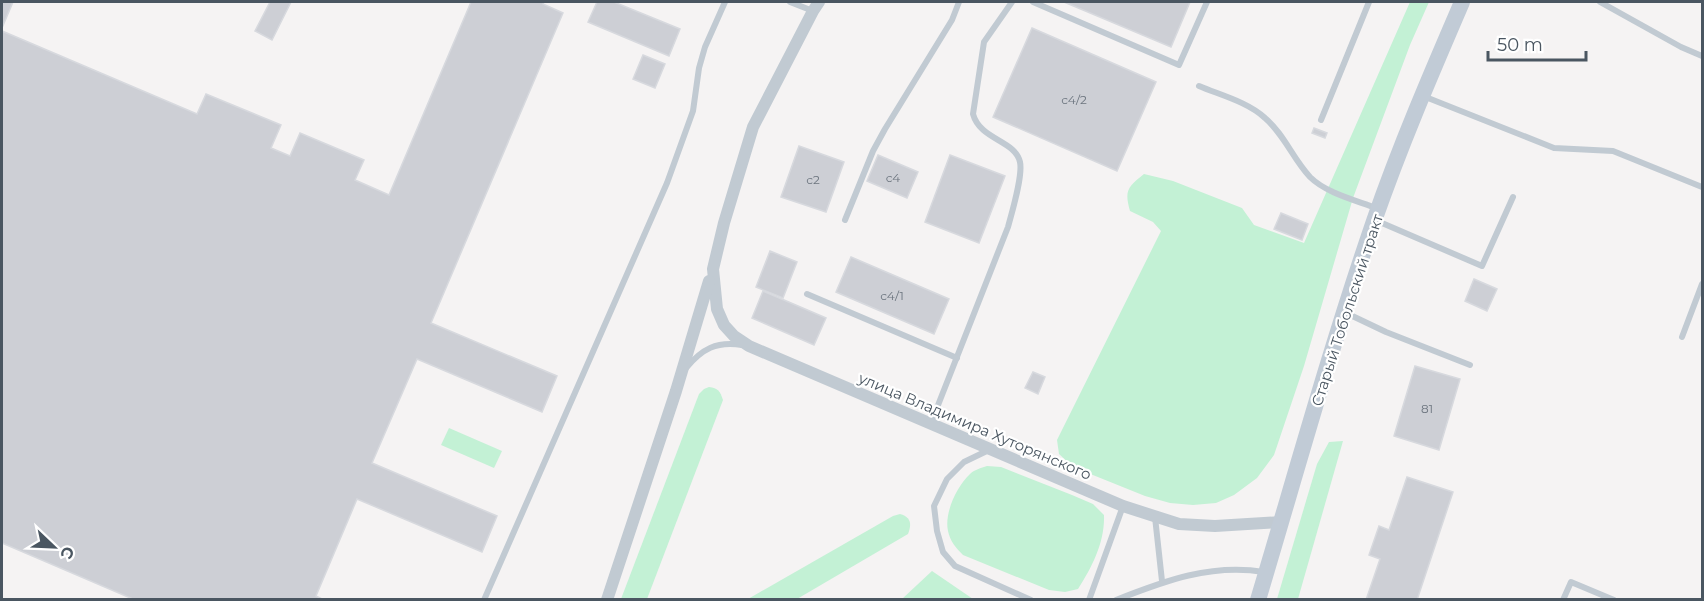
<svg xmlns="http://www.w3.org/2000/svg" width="1704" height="601" viewBox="0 0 1704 601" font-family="Montserrat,sans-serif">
<rect width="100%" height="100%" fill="#f5f3f3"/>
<g fill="#c3f1d5">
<path d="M1410,2H1429L1410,45L1353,198L1304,366L1274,455L1257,478L1234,495L1216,503L1193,505L1170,503L1145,496L1073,467L1059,454L1057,440L1161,231L1153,222L1130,211C1124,190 1128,187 1144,174L1173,181L1242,208L1254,225L1304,243Z"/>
<path d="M709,387C718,388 720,391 723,400L647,599H621L699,394L704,389Z"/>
<polygon points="449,428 502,451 494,468 441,445"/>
<polygon points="1343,441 1298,599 1277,599 1317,464 1329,442"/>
<path d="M987,466L1001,467L1072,495L1093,504L1104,515C1105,542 1092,567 1078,589L1065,592L1049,590L963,555C956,548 950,541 948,531C944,513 957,486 970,474C974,470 981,468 987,466Z"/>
<path d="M900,514C911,517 912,524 908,534L797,599H748L893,516Z"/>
<polygon points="932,571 973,599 902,599"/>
</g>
<g fill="#cdcfd5" stroke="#d7d9de" stroke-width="1.5">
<polygon points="2,2 13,2 2,28"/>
<polygon points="270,2 291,2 272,40 255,31"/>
<polygon points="471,2 544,2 543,4 563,13 431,323 557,376 542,412 417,359 372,463 497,516 482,552 357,499 316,596 324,600 135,600 2,543 2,31 197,114 206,94 281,125 271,148 290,156 300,133 364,160 355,180 389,195"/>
<polygon points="597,2 614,2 680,29 669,56 588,22"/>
<polygon points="1064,2 1190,2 1171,47"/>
<polygon points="1032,28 1156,82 1117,171 993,117"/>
<polygon points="643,55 665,64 655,88 633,79"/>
<polygon points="1314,128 1327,133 1325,138 1312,133"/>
<polygon points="799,146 844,162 826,212 781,197"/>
<polygon points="878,155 918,172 907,198 867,181"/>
<polygon points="950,155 1005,176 979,243 925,222"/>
<polygon points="1281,213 1308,224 1302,240 1274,229"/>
<polygon points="770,251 797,262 783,298 756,287"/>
<polygon points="851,257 949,299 934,334 836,292"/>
<polygon points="1474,279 1497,289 1487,311 1465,301"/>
<polygon points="763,291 826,318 814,345 752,318"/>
<polygon points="1415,366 1460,379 1439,450 1394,436"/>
<polygon points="1033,372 1045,377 1038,394 1025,388"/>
<polygon points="1407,477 1453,492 1417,600 1366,600 1380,559 1369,555 1379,526 1389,530"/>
</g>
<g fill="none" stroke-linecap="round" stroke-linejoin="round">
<g stroke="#c1cad2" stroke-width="6">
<polyline points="790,2 813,11"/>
<polyline points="1033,2 1179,65 1207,2"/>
<polyline points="1600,2 1681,47 1702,56"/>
<path d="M1199,86C1220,95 1248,102 1265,118C1284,134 1293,159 1310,177C1326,193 1355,200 1376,208"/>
<polyline points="1423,96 1554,148 1613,151 1702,187"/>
<polyline points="1321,120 1369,2"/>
<polyline points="845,220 873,151 885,129 952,20 959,2"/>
<polyline points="1375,220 1482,266 1513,197"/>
<polyline points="807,294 957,358"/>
<polyline points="1344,312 1386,332 1470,365"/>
<polyline points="1682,337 1702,284"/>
<path d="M686,368C702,349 716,341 742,345"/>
<path d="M931,423L1008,227C1012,212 1023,176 1020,162C1015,140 980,140 973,114L984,42L1012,2"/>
<polyline points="991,449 964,462 947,479 934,506 937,531 943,552 955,566 1031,600"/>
<polyline points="1155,517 1162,581"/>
<polyline points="484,600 667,183 693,111 699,68 705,47 725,2"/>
<polyline points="1089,600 1123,506"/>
<path d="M1116,600C1164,581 1212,563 1264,572"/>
<polyline points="1563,600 1571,582 1614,600"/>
</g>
<g stroke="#c1cad2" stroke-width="12">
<polyline points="819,2 813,11 753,127 724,223 713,269 717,309 724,325 734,336 749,346 1123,506 1179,524 1215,526 1282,522"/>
<polyline points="607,600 676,391 709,281"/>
</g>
<path stroke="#c1cbd6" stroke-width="16" d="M1258,600C1296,473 1331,346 1374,221C1400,146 1431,74 1462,2"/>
</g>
<g text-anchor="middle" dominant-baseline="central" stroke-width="4.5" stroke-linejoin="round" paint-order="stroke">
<g font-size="12" fill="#6b747e">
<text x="1074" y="99">с4/2</text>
<text x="893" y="177">с4</text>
<text x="813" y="179">с2</text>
<text x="892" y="295">с4/1</text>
<text x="1427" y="408">81</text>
</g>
<g font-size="15" fill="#4a5661" stroke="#fff">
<text transform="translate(1347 310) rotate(-72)">Старый Тобольский тракт</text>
<text transform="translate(975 426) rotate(23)">улица Владимира Хуторянского</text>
</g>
</g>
<rect width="1704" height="601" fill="none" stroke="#4a5661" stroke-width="6"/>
<g transform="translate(54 547) rotate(113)" stroke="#ffffff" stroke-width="4.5" paint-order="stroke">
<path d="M0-4.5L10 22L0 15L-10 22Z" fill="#4a5661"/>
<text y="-9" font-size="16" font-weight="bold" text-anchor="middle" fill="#4a5661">С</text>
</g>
<path d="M1488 51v9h98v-9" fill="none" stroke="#4a5661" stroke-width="3"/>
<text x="1497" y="51" font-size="18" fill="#4a5661" stroke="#ffffff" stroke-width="4.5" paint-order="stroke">50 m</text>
</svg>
